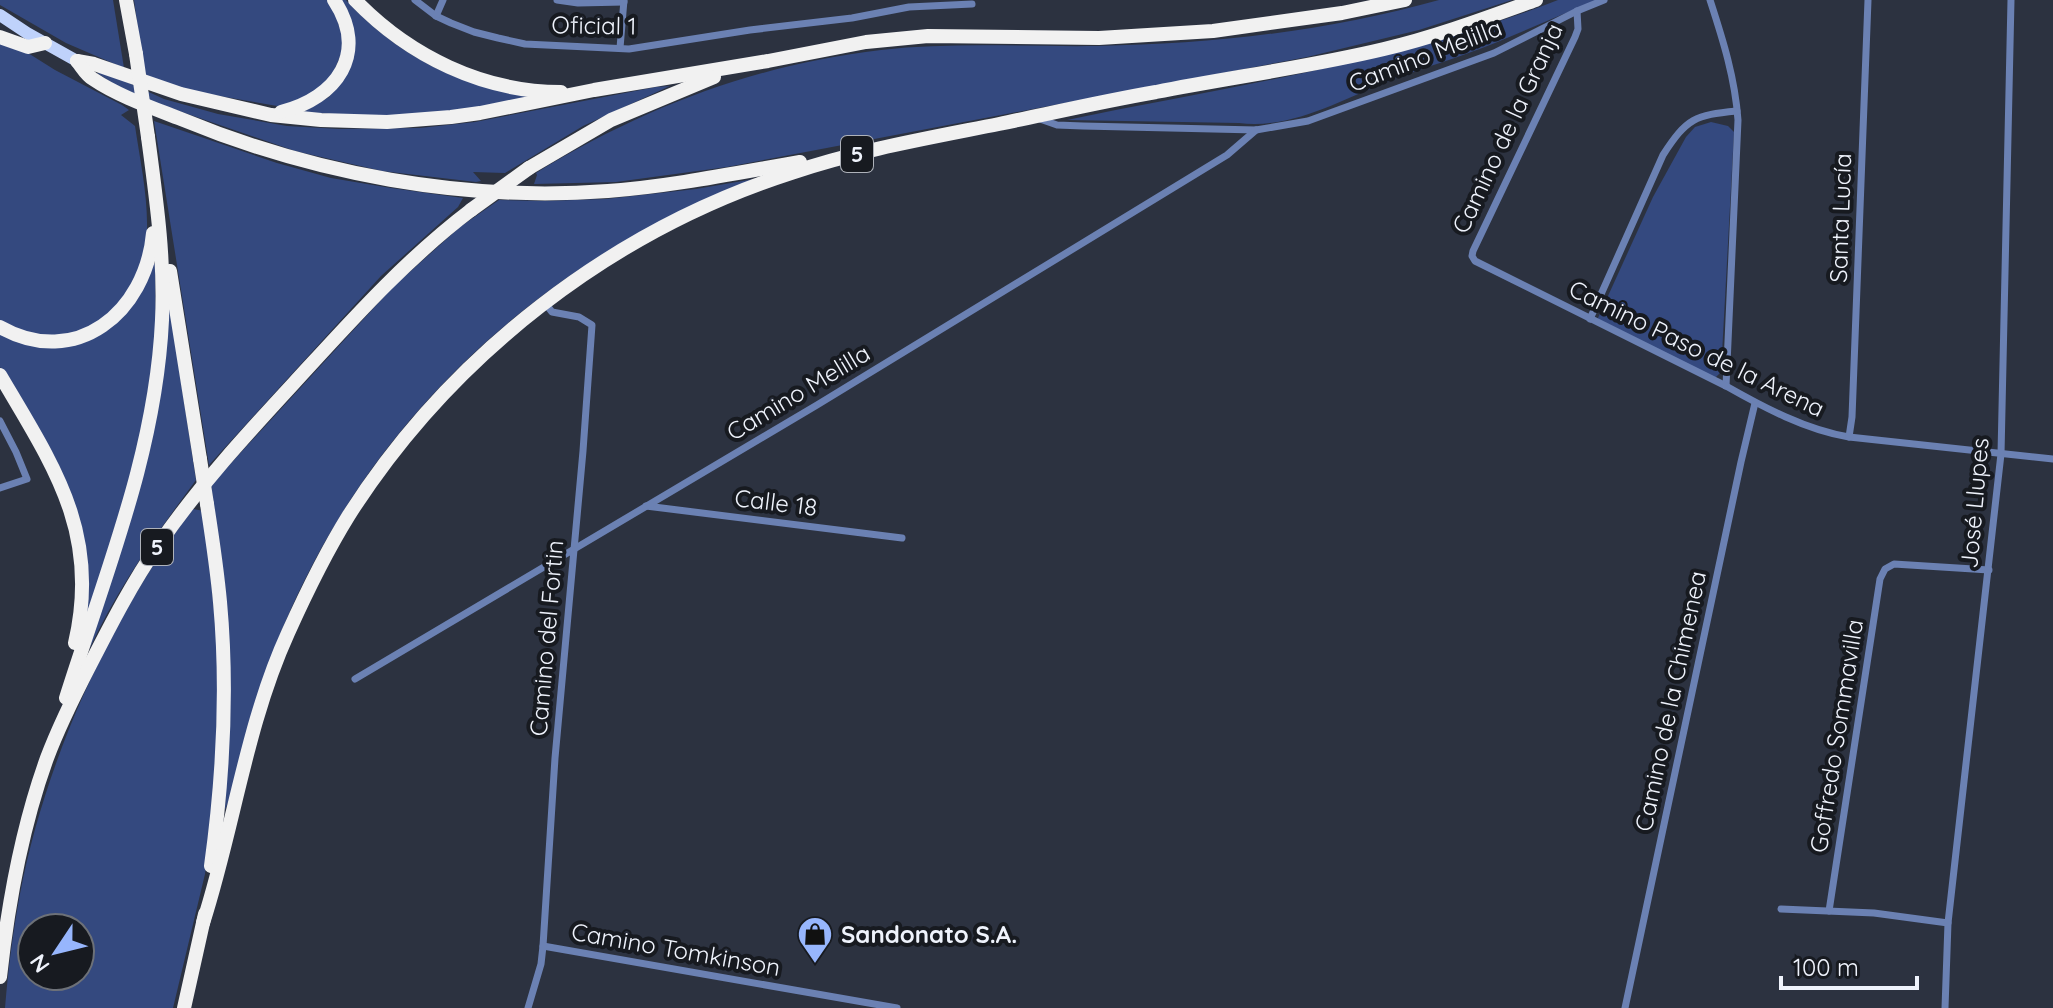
<svg xmlns="http://www.w3.org/2000/svg" width="2053" height="1008" viewBox="0 0 2053 1008" font-family="Quicksand,sans-serif">
<rect width="100%" height="100%" fill="#2c3240"/>
<g fill="#34497f" fill-rule="evenodd">
<polygon points="0,0 113,0 124,68 66,43 0,5"/>
<polygon points="134,0 328,0 333,6 345,45 327,87 283,107 184,90 146,79 142,59"/>
<path d="M339,0H346C375,32 411,58 451,75C477,86 507,91 534,98L484,108L380,117L303,112L329,97L344,78Z"/>
<path d="M1439,0H1512L1419,30L1307,57L727,167L616,182L534,184L537,175L536,173C645,107 754,65 881,50C953,42 1026,47 1098,46C1212,44 1329,31 1439,0Z"/>
<path d="M1558,0H1597C1563,14 1529,29 1495,43C1461,57 1425,67 1391,80C1343,99 1291,130 1239,123L1067,120C1232,86 1400,62 1558,0Z"/>
<path d="M0,41L20,48L55,70L122,105L129,110L121,115L135,126C140,160 148,196 147,231C144,280 111,330 59,335C54,335 46,337 41,336C27,334 12,325 0,321Z"/>
<polygon points="97,73 107,73 164,99 218,114 287,126 339,129 420,128 475,122 656,87 670,86 583,126 505,173 473,172 481,181 476,182 382,171 295,151 150,101 123,90"/>
<polygon points="154,121 277,163 331,178 391,188 463,198 458,207 381,276 209,465"/>
<polygon points="1711,122 1728,126 1734,132 1721,372 1715,378 1599,321 1598,318 1653,197 1686,137 1695,127"/>
<path d="M754,179C543,260 372,416 284,625C266,666 255,709 243,752C237,771 233,792 225,810L230,654L225,585L211,485L393,287L460,227L499,200L544,201L606,199L696,189Z"/>
<polygon points="150,262 155,264 156,334 141,443 87,616 59,468 0,367 0,332 95,337"/>
<path d="M163,264L196,480C156,534 117,589 89,650L143,475Z"/>
<path d="M193,509L204,511L219,659L214,803L205,874L173,1008H5C8,970 13,931 20,894C45,761 111,615 193,509ZM32,928H80V976H32Z"/>
</g>
<g fill="none" stroke-linecap="round" stroke-linejoin="round">
<g stroke="#6b81b3" stroke-width="7">
<polyline points="415,0 436,16 451,23 474,32 498,38 525,44 629,49 750,30 852,18 909,7 972,4"/>
<polyline points="557,0 578,3 624,2"/>
<path d="M1710,0C1723,40 1735,78 1738,120L1726,386"/>
<path d="M1577,11L1578,29L1575,37L1473,251L1472,256L1475,261L1726,386C1763,407 1806,430 1849,437L2053,459"/>
<polyline points="436,16 443,0"/>
<polyline points="620,48 624,0"/>
<polyline points="1040,119 1057,125 1083,126 1256,130 1308,121 1494,53 1577,11 1604,0"/>
<path d="M1590,319L1663,155C1687,118 1695,115 1737,111"/>
<polyline points="0,421 16,452 27,479 0,488"/>
<polyline points="1849,437 1852,417 1868,0"/>
<polyline points="646,506 902,538"/>
<polyline points="355,679 817,405 1227,155 1256,130"/>
<polyline points="1781,909 1874,913 1948,923"/>
<polyline points="1829,911 1880,579 1885,569 1894,564 1989,570"/>
<polyline points="543,946 897,1008"/>
<polyline points="528,1008 541,964 543,946 555,758 583,451 592,325 579,317 552,312 545,303"/>
<polyline points="1625,1008 1741,462 1755,403"/>
<polyline points="1945,1008 1948,923 2001,454 2011,0"/>
</g>
<polyline stroke="#bfd2fb" stroke-width="12" points="0,15 27,33 77,61"/>
<g stroke="#f1f1f1" stroke-width="14">
<polyline points="126,0 136,54"/>
<path d="M355,0C409,56 483,92 561,92"/>
<polyline points="0,37 28,47 45,43"/>
<polyline points="77,61 94,64 181,94 271,115 321,120 387,122 451,117 480,113 594,90 768,61 866,42 928,36 1099,38 1213,31 1342,13 1405,0"/>
<path d="M77,61C82,67 86,75 93,79C118,96 153,108 181,119C314,174 464,202 608,191C672,186 736,173 800,162"/>
<path d="M281,112C337,98 369,53 334,0"/>
<polyline points="529,168 611,120 714,77"/>
<polyline points="170,271 200,459"/>
<path d="M0,327C76,370 146,312 153,233"/>
<path d="M0,375C53,465 101,533 75,643"/>
<path d="M207,504C212,536 217,569 220,602C228,689 223,779 211,866"/>
<path d="M66,698C105,574 156,452 162,320C165,259 156,197 148,137"/>
<path d="M203,923C234,827 246,725 288,633C306,593 326,552 349,515C451,355 611,231 791,173C859,150 929,138 999,124C1052,113 1104,101 1156,92C1232,77 1309,67 1384,49C1435,37 1486,18 1536,0"/>
<path d="M0,977C8,904 22,827 47,758C59,726 74,696 90,665C111,624 132,583 159,544C199,486 246,435 294,383C350,322 405,260 471,210"/>
<polyline points="184,1008 205,914"/>
</g>
<g stroke="#f1f1f1" stroke-width="14">
<polyline points="136,54 148,137"/>
<polyline points="471,210 529,168"/>
<polyline points="200,459 207,504"/>
</g>
</g>
<defs>
<g id="shop-pin" transform="scale(1.8)"><path d="M0 17L-7.5 6A9.5 9.5 0 1 1 7.5 6Z" fill="#97b6fd" stroke="#171a20"/><path d="M-5-2.5h2.3a2.7 3.5 0 0 1 5.4 0H5L5.5 6h-11ZM-1.5-2.5h3a1.5 2.3 0 0 0-3 0Z" fill="#111"/></g>
</defs>
<g fill-rule="evenodd">
<use href="#shop-pin" x="815" y="934"/>
</g>
<g text-anchor="middle" dominant-baseline="central" stroke-width="8" stroke-linejoin="round" paint-order="stroke">
<g fill="#171a20" stroke="#aeb2ba" stroke-width="2">
<rect x="841" y="136" width="32" height="36" rx="6"/>
<rect x="141" y="529" width="32" height="36" rx="6"/>
</g>
<g font-size="22" font-weight="bold" fill="#eff3fc">
<text x="857" y="154">5</text>
<text x="157" y="547">5</text>
</g>
<g font-size="24" fill="#eff3fc" stroke="#171a20">
<text transform="translate(594 25) rotate(1)">Oficial 1</text>
<text transform="translate(1425 55) rotate(-21)">Camino Melilla</text>
<text transform="translate(1507 128) rotate(-65)">Camino de la Granja</text>
<text transform="translate(1840 218) rotate(-88)">Santa Lucía</text>
<text transform="translate(1697 348) rotate(26)">Camino Paso de la Arena</text>
<text transform="translate(798 392) rotate(-31)">Camino Melilla</text>
<text transform="translate(776 502) rotate(7)">Calle 18</text>
<text transform="translate(1974 503) rotate(-85)">José Llupes</text>
<text transform="translate(546 638) rotate(-85)">Camino del Fortin</text>
<text transform="translate(1670 701) rotate(-78)">Camino de la Chimenea</text>
<text transform="translate(1836 736) rotate(-81)">Goffredo Sommavilla</text>
<text transform="translate(676 949) rotate(10)">Camino Tomkinson</text>
</g>
<g font-size="24" font-weight="bold" fill="#eff3fc" stroke="#171a20" text-anchor="start">
<text x="841" y="934">Sandonato S.A.</text>
</g>
</g>
<g transform="translate(56 952) rotate(235)"><circle r="38" fill="#171a20" stroke="#6d7178" stroke-width="2"/>
<path d="M0-6L14 30L0 20L-14 30Z" fill="#97b6fd"/>
<text y="-12" font-size="22" font-weight="bold" text-anchor="middle" fill="#eff3fc">N</text>
</g>
<path d="M1781 976v12h136v-12" fill="none" stroke="#eff3fc" stroke-width="4"/>
<text x="1793" y="976" font-size="24" fill="#eff3fc" stroke="#171a20" stroke-width="6" paint-order="stroke">100 m</text>
</svg>
